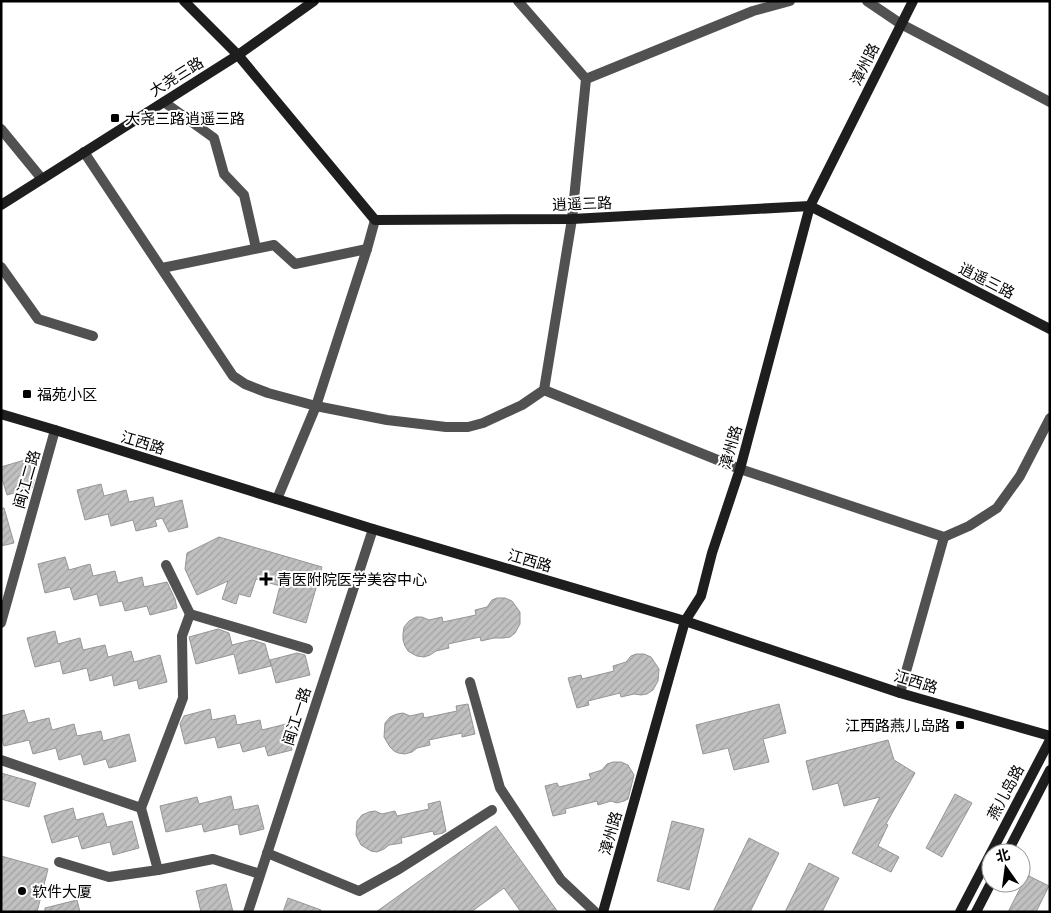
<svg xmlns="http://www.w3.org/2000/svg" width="1051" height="913" viewBox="0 0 1051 913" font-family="Lato,'Noto Sans SC',sans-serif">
<defs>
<pattern id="building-hatch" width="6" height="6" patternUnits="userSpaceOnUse" patternTransform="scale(1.25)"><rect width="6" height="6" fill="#c0c0c0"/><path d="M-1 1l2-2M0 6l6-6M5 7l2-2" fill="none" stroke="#a3a3a3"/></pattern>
</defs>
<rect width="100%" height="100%" fill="#fff"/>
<g fill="url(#building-hatch)" stroke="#959595">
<polygon points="28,459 34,480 32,488 7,495 1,475 1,467"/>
<polygon points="101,484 104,496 126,490 129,502 153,497 155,507 182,500 188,527 169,532 162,518 155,520 157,526 136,531 133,520 111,526 108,514 85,520 77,490"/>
<polygon points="1,508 4,508 14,543 1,546"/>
<polygon points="219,537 322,567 306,623 273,613 280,586 256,579 250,597 239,594 236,604 222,599 228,581 197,595 185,569 187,553"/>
<polygon points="65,557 69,570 90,564 93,576 115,571 118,583 142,577 144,587 167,582 175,599 177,608 150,615 147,606 125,611 122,601 100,606 97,594 74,600 70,587 45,593 38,564"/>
<polygon points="497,598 505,598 512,601 520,612 520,624 515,633 510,637 503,638 494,638 481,641 480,637 448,644 449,648 436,651 430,655 424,657 417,656 413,654 408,651 405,646 403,640 403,634 404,627 409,621 416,617 422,617 429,620 442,617 443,622 476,615 475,610 487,607 492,600"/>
<polygon points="218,629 229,633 232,645 252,640 265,644 271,666 239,674 234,654 196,664 189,637"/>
<polygon points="55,631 58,644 80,638 83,650 105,645 108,657 131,651 134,662 160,655 167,682 139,689 137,680 114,686 112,675 90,681 87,668 63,674 60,661 35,667 27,638"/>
<polygon points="297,653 305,655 310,675 276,683 270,660"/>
<polygon points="636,654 644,654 651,657 659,669 658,681 653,690 647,694 641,695 634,694 621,697 620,693 588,701 589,705 577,708 568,678 581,675 582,679 614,671 613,666 626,662 631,656"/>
<polygon points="468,704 475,734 462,737 462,733 429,740 430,745 417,748 412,752 405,754 398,753 394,751 390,747 384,737 385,723 390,717 397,714 403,713 410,716 423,713 424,718 457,711 456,706"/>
<polygon points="779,704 786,733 763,739 769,762 734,770 728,748 703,754 696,725"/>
<polygon points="210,709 212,720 235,715 237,725 260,720 262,730 286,724 292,750 268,756 265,746 243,752 240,743 218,748 215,737 185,744 180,724 184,716"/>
<polygon points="24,710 28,723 49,718 52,730 74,724 77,736 101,731 103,741 129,734 136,761 109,768 106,759 84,765 81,754 59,760 56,748 33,754 29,740 4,746 1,735 1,716"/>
<polygon points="888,740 894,760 915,773 886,824 888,825 878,846 899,857 891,872 852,853 880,797 844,806 838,783 813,790 806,761"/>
<polygon points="613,762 621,762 628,765 634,775 628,799 624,801 617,803 611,801 598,805 597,801 565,809 566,813 553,816 545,786 557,783 559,787 591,779 589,774 602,770 607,764"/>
<polygon points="1,773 36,783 29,807 1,799"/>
<polygon points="955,794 972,803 942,857 926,848"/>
<polygon points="231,796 234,810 258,805 264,829 240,835 238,824 204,832 202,824 166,832 160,806 197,797 199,804"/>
<polygon points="440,801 446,831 443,833 434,835 433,831 401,838 402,843 389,845 384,849 377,852 371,851 361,845 356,835 357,821 362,815 369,812 375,811 382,814 395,811 397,816 429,809 428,804"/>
<polygon points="73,808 76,820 103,813 107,827 132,821 139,848 113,855 110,842 82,849 78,836 52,843 44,816"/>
<polygon points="672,821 704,829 689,890 657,881"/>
<polygon points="496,826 558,912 521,912 504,888 471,912 376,912"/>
<polygon points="749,838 779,853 750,912 713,912"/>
<polygon points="1,856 48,869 37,912 1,912"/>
<polygon points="809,863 839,878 822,912 785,912"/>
<polygon points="1027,875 1049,886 1036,912 1008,912"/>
<polygon points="226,884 233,912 201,912 196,891"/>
<polygon points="288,898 321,910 321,912 283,912"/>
<polygon points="77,900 80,912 45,912 45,908"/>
</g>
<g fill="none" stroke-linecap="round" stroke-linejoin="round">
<g stroke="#515151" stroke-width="10">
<polyline points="867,1 901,24 1050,102"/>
<polyline points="586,79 753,11 790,1"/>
<polyline points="164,102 214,138 224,174 244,195 256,248"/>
<polyline points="1,129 42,179"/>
<polyline points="84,152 233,376 245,384 268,393 316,406 387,420 446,427 468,427 483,423 522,405 544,390 572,219 586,79 518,1"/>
<polyline points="1,267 38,319 93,336"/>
<polyline points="162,268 274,245 295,264 367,249"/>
<polyline points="544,390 740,469 944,537 969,526 997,508 1020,476 1050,418"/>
<polyline points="277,499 316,406 367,249 375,220"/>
<polyline points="190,614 308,649"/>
<polyline points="1,623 55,430"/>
<polyline points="470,682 500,788 561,880 595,912"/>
<polyline points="900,693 944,537"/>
<polyline points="1,760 141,808 183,698 182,636 190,614 166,565"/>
<polyline points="267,853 359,891 399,869 492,810"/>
<polyline points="59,862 109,877 158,870 141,808"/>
<polyline points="158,870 213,859 260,874"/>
<polyline points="248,912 373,529"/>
</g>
<g stroke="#1e1e1e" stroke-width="10">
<polyline points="184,1 238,55 375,220 572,219 810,206 1050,329"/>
<polyline points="1,205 238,55 314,1"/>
<polyline points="1,414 55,430 373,529 685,621 900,693 1050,736"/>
<polyline points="1007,853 1050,770"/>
<polyline points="603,912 685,621 701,596 712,553 740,469 810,206 913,1"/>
<polyline points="960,912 1050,740"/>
<polyline points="976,912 991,883"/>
</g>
</g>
<g fill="#000" stroke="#fff" stroke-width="2">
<rect x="110" y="113" width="10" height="10" rx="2.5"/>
<rect x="22" y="389" width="10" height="10" rx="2.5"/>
<path d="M263.5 571.5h5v5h5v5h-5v5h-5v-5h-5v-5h5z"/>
<rect x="955" y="720" width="10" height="10" rx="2.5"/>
<circle cx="22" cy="891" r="5"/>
</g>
<g text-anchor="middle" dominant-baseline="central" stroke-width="4" stroke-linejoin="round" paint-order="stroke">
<g font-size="15" fill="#000" stroke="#fff">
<text transform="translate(864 64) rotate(-63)">漳州路</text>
<text transform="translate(176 76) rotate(-32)">大尧三路</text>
<text transform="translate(582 203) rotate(-2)">逍遥三路</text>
<text transform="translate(987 280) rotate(27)">逍遥三路</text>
<text transform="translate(143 442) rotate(17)">江西路</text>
<text transform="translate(730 447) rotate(-74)">漳州路</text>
<text transform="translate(26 479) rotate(-74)">闽江二路</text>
<text transform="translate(530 560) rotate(16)">江西路</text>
<text transform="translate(916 681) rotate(17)">江西路</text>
<text transform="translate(296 716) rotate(-72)">闽江一路</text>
<text transform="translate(1005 792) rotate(-62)">燕儿岛路</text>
<text transform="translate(610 833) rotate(-74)">漳州路</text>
</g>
<g font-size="15" fill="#000" stroke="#fff" text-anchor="start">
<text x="125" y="118">大尧三路逍遥三路</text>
<text x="37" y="394">福苑小区</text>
<text x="277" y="579">青医附院医学美容中心</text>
<text x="950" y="725" text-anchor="end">江西路燕儿岛路</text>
<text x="32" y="891">软件大厦</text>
</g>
</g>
<rect width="1051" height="913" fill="none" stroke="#000000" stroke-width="5"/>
<g transform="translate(1006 868) rotate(346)"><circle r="24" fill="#ffffff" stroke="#999999"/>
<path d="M0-4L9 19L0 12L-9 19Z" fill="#000000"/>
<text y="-8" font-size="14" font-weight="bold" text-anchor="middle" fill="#000000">北</text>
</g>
</svg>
